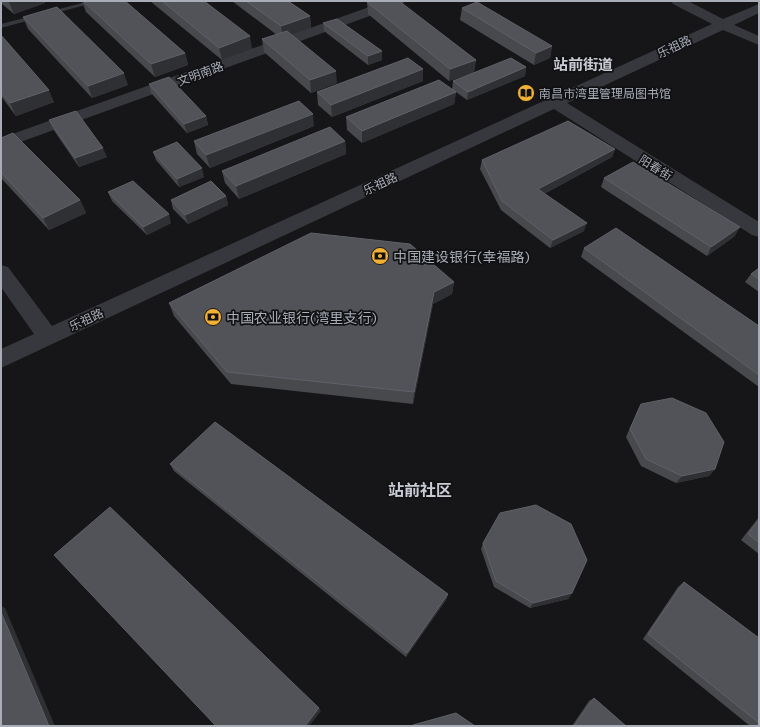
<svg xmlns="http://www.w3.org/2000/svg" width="760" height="727" viewBox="0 0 760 727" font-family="Commissioner,'Noto Sans SC',sans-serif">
<rect width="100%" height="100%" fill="#161618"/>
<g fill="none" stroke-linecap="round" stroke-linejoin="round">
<polygon fill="#37383d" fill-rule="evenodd" points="90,1 100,1 1,28 1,24"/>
<g fill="#37383d" fill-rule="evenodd">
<polygon points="386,1 405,1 403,4 1,149 1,138"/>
<polygon points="671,1 688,1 723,19 759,4 759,13 734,25 759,36 759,45 723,30 567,103 759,222 759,237 752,235 554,109 1,368 1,349 34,334 1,287 1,265 8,267 52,326 712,24 673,4"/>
</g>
</g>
<g fill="#47494d">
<polygon points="1,1 44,1 45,3 14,14 1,3"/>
<polygon points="82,1 125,1 185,53 188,65 155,77 86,12"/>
<polygon points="150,1 204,1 252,49 222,60"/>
<polygon points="232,1 288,1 310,16 311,28 292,35 337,83 311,93 264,52 262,39 277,35"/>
<polygon points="367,2 476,60 474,72 449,81 368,14"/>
<polygon points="462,8 552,46 550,58 534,65 460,20"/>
<polygon points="23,17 128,85 92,98 28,29"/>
<polygon points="323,23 382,60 368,65 324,31"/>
<polygon points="1,35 54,102 16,116 1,96"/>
<polygon points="526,67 525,76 467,100 456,92 454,104 362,143 347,130 346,117 452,90 453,81"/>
<polygon points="423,69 423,81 332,117 318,105 317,92"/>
<polygon points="149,84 206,116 208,125 187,133 151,93"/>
<polygon points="49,120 107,157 79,167 53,129"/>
<polygon points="314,126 210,168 197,154 194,141"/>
<polygon points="1,138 80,200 86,213 49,230 1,178"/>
<polygon points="345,141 346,154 239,199 225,183 222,171"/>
<polygon points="615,149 612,157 544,194 584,231 550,248 501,210 480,169 482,160"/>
<polygon points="153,152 204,177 179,187 156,160"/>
<polygon points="604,178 735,236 707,256 601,187"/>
<polygon points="108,192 171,223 147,235 112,201"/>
<polygon points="226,196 228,205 188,224 173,209 171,200"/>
<polygon points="584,248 759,326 759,387 581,257"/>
<polygon points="759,268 759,292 745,282 751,274"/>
<polygon points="454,282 452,294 433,304 413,404 231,384 174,316 169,303"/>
<polygon points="641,404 715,469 709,476 676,483 641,466 626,437 637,412"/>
<polygon points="170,464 448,594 446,600 406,657 174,471"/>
<polygon points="759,517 759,554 741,540"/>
<polygon points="483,543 572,593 568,599 530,608 494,587 481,549"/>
<polygon points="684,582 759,638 759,726 750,726 643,639 678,587"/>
<polygon points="594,698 626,726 572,726 589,701"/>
</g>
<g fill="#2f3033">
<polygon points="12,1 44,1 45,3 14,14 9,2"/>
<polygon points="310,16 311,28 283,38 281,26"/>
<polygon points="250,36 252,49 222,60 219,48"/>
<polygon points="552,46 550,58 534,65 536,53"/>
<polygon points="382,51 382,60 368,65 368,56"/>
<polygon points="185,53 188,65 155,77 151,64"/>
<polygon points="476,60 474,72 449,81 450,69"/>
<polygon points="526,67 525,76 467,100 468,92"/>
<polygon points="423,69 423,81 332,117 331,105"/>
<polygon points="336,71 337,83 311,93 310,80"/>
<polygon points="124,73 128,85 92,98 88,86"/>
<polygon points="49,90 54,102 16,116 10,103"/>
<polygon points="456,92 454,104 362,143 362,131"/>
<polygon points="313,114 314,126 210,168 206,155"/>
<polygon points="206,116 208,125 187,133 184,124"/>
<polygon points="345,141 346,154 239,199 236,186"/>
<polygon points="103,148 107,157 79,167 75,158"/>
<polygon points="615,149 612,157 536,198 538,189"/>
<polygon points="202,168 204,177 179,187 177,179"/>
<polygon points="226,196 228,205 188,224 185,215"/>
<polygon points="80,200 86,213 49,230 43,218"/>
<polygon points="169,214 171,223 147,235 143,227"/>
<polygon points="587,223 584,231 550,248 553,240"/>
<polygon points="740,227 735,236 707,256 711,247"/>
<polygon points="454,282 452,294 433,304 413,404 414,392 434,292"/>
<polygon points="715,469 709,476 676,483 682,476"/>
<polygon points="572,593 568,599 530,608 533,603"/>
<polygon points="448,594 446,600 406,657 407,653"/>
<polygon points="1,606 5,608 55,726 49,726 1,612"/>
<polygon points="319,708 321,711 309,726 305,726"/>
</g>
<g fill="#525359" stroke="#5f6168">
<polygon points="83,1 125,1 185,53 151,64"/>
<polygon points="162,1 204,1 250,36 219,48"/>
<polygon points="246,1 288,1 310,16 281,26"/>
<polygon points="372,1 399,1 476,60 450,69 367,2"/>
<polygon points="477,2 552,46 536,53 462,8"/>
<polygon points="57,7 124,73 88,86 23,17"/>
<polygon points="337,19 382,51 368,56 323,23"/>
<polygon points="287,31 336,71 310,80 262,39"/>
<polygon points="1,35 49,90 10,103 1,92"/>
<polygon points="408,58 423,69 331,105 317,92"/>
<polygon points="511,58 526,67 468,92 453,81"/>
<polygon points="169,77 206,116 184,124 149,84"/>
<polygon points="439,80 456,92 362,131 346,117"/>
<polygon points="299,101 313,114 206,155 194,141"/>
<polygon points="76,111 103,148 75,158 49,120"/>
<polygon points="568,121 615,149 538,189 587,223 553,240 502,201 482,160"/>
<polygon points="330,127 345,141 236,186 222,171"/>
<polygon points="13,133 80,200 43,218 1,172 1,138"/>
<polygon points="177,142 202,168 177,179 153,152"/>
<polygon points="633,162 740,227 711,247 604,178"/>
<polygon points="133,181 169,214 143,227 108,192"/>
<polygon points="211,181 226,196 185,215 171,200"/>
<polygon points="616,228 759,326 759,375 584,248"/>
<polygon points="311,233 410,244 454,282 434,292 414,392 227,372 169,303"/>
<polygon points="759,268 759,279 751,274"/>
<polygon points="672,398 706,413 724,442 715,469 682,476 646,459 630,429 641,404"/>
<polygon points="215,422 448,594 407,653 170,464"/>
<polygon points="536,505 571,524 587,560 572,593 533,603 496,581 483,543 500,513"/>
<polygon points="110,507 319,708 305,726 216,726 54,555"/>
<polygon points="759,520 759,543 748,534"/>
<polygon points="684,582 759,638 759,723 648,634"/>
<polygon points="1,612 49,726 1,726"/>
<polygon points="594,698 626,726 574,726"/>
<polygon points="456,713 475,726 412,726 413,725"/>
</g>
<defs>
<g id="library-disc" transform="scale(0.9)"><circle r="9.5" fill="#f2b134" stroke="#111113"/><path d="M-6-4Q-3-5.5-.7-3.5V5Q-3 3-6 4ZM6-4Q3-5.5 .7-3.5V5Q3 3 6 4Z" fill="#111"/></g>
<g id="bank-disc" transform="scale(0.9)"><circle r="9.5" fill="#f2b134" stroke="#111113"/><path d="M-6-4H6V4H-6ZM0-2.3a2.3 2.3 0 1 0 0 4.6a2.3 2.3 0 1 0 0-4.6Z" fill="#111"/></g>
</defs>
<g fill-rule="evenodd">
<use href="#library-disc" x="526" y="93"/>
<use href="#bank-disc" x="380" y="256"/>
<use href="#bank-disc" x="213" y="317"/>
</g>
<g text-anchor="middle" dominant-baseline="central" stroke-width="3.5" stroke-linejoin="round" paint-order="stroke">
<g font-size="12" fill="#a8adb8" stroke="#111113">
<text transform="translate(674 46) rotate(-25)">乐祖路</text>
<text transform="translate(200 73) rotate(-20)">文明南路</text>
<text transform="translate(656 167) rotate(32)">阳春街</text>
<text transform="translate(380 183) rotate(-25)">乐祖路</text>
<text transform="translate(86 319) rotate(-25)">乐祖路</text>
</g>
<g font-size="12" fill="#a8adb8" stroke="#111113" text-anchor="start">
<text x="539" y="93">南昌市湾里管理局图书馆</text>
</g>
<g font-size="14" fill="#a8adb8" stroke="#111113" text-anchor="start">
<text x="393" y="256">中国建设银行(幸福路)</text>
<text x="226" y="317">中国农业银行(湾里支行)</text>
</g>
<g font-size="15" font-weight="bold" fill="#c9ccd4" stroke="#111113">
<text x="583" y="64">站前街道</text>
</g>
<g font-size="16" font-weight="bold" fill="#c9ccd4" stroke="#111113">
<text x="420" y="489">站前社区</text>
</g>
</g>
<rect width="760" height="727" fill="none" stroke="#a8adb8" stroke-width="4"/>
</svg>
